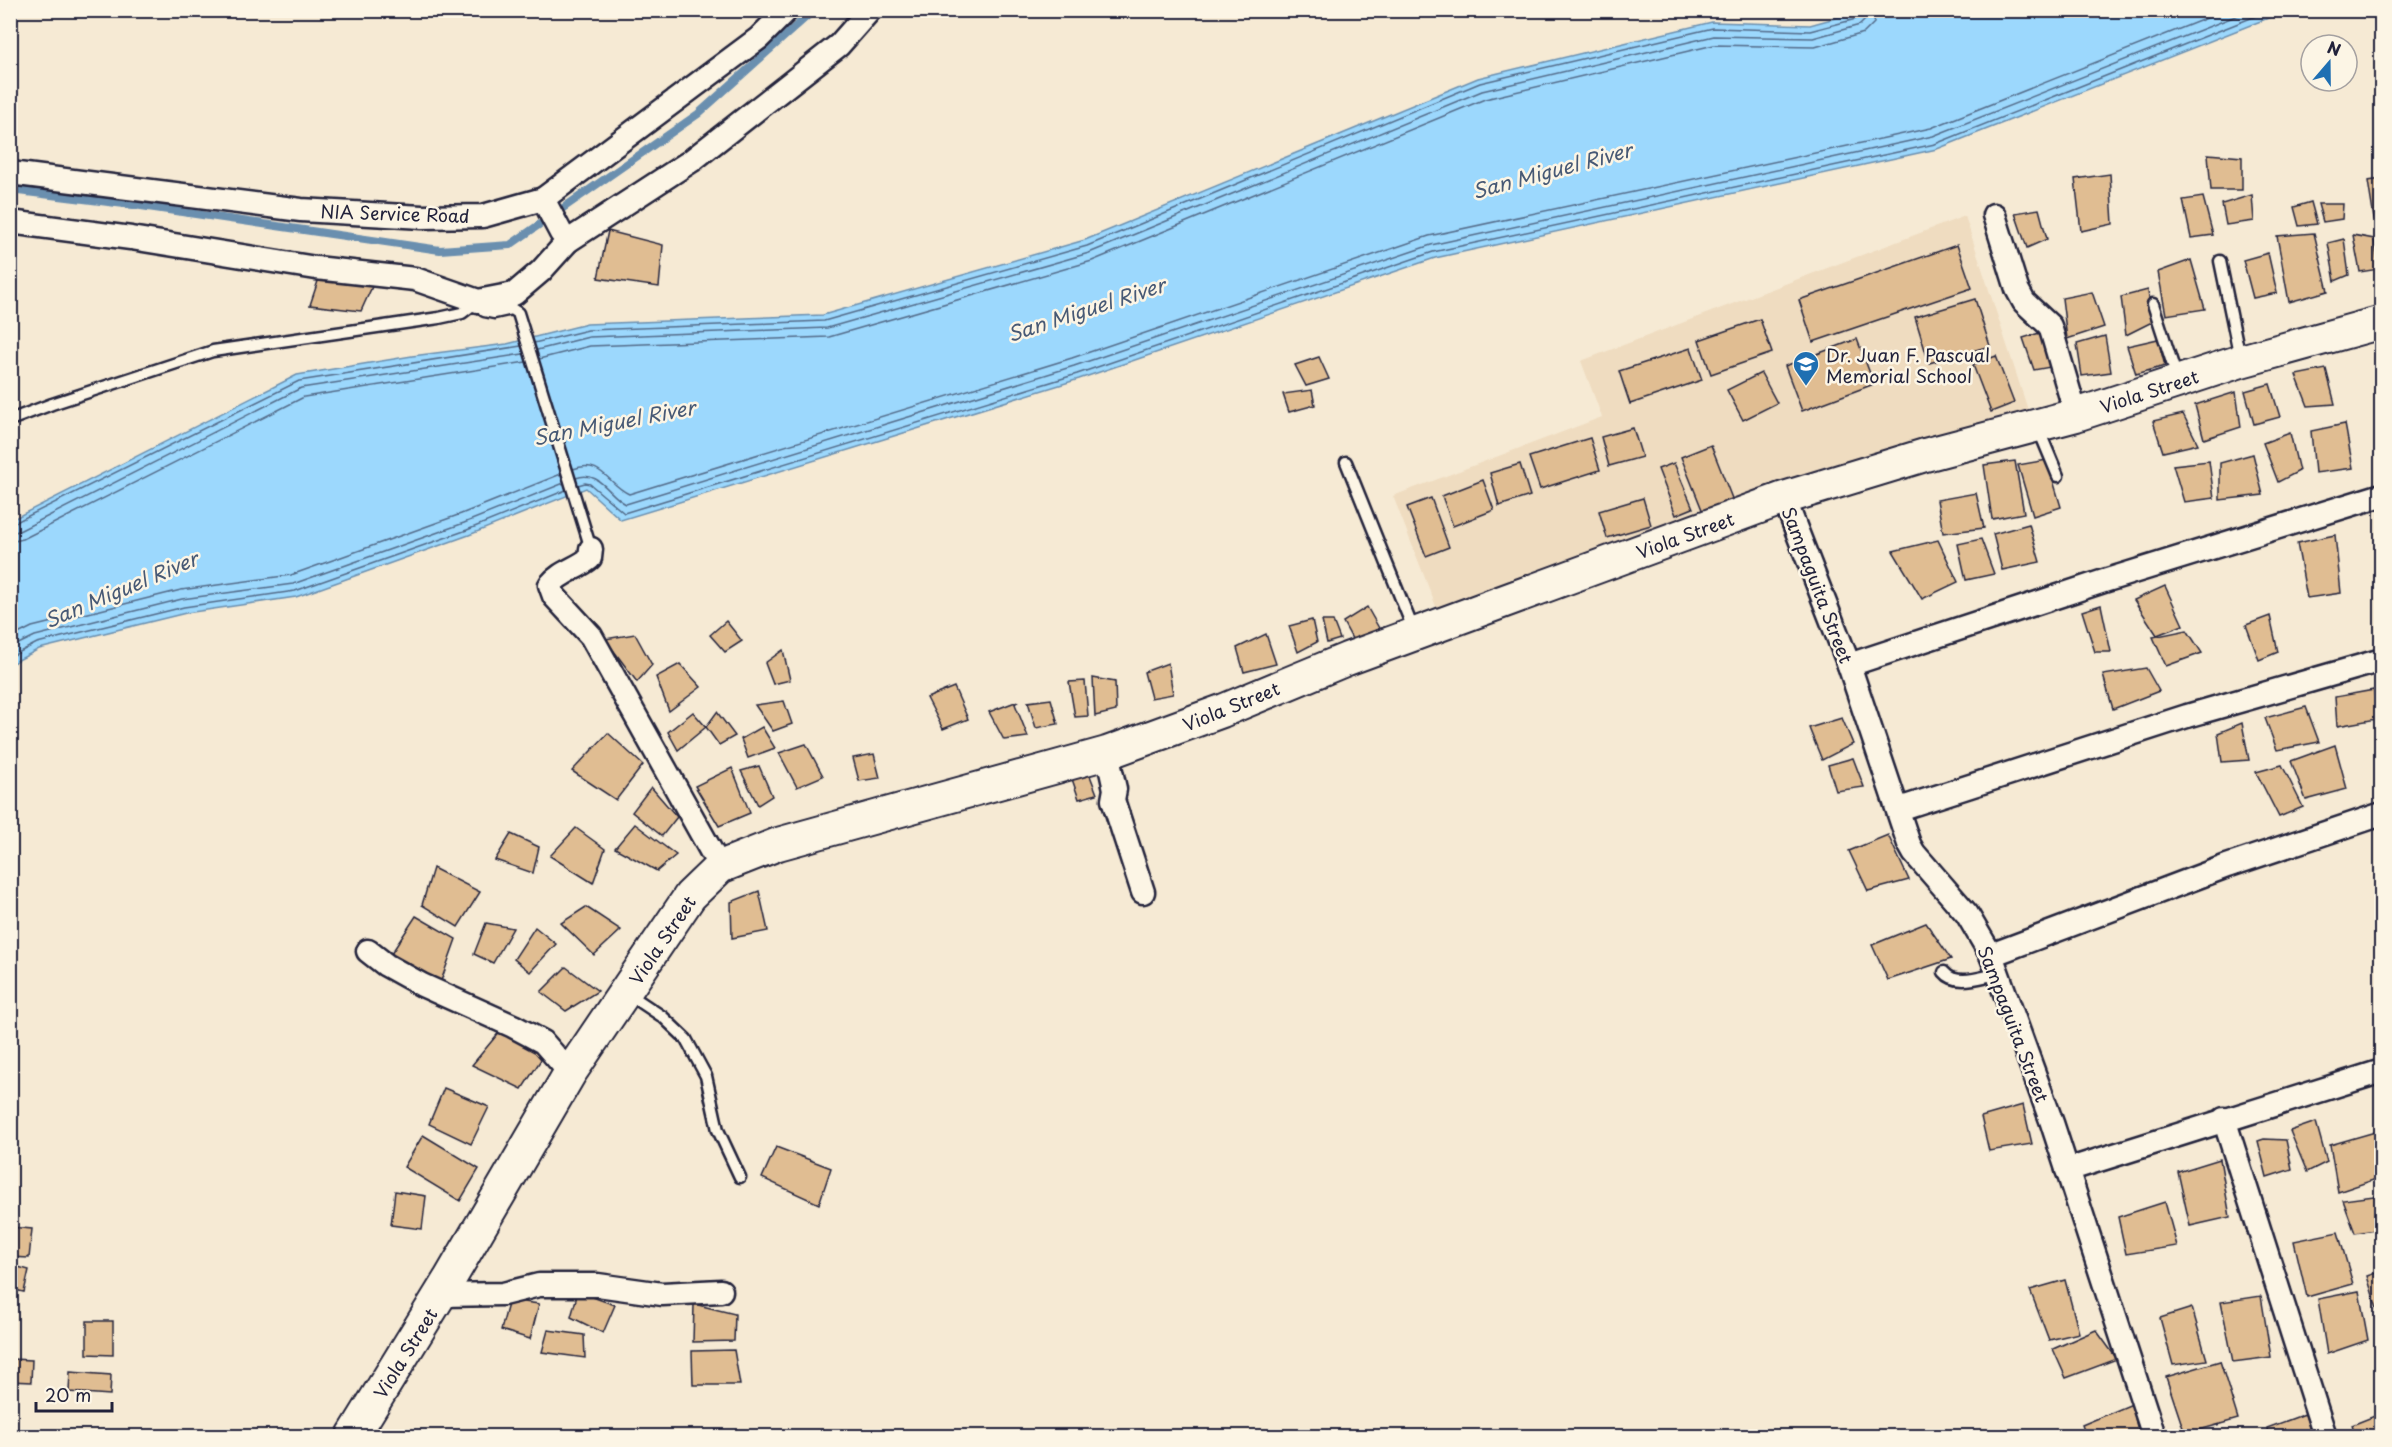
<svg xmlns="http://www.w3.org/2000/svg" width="2392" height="1447" viewBox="0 0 2392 1447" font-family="'Playpen Sans',sans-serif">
<rect width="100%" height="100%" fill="#f6ead4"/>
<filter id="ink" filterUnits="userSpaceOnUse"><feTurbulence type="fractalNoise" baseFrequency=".0167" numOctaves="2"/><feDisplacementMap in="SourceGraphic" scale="12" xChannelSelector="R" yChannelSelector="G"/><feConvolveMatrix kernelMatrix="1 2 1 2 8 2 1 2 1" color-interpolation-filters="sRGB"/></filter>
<g filter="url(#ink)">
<polygon fill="#efdcc0" points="1965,216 2029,413 1437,609 1393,496 1602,417 1581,361"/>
<polygon fill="#9cd8fd" stroke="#6b8faf" stroke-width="1.5" points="1864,10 2286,11 1937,149 1435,258 1079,379 621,520 586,488 469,535 296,597 186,613 39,649 11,664 11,520 297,375 412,356 507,344 587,324 823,315 1085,240 1478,78 1712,22 1810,25"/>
<polygon fill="#f6ead4" points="532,335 581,494 569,499 519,338"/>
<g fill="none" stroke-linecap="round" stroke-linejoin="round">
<g stroke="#536b89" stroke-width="1.5">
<polyline points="534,343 588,330 824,321 1087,246 1480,83 1713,28 1810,31 1856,19 1860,10"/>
<polyline points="537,350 589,337 827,328 1089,253 1482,91 1714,36 1813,38 1860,25 1866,19 1867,10"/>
<polyline points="539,359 590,346 829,337 1092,261 1485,99 1714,45 1815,47 1864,33 1874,23 1876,10"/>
<path d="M573,469C602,458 608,485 629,494L1072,358L1429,236L1931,128L2227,10"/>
<path d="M576,478C599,469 609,496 626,504L1074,366L1431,245L1933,136L2251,10"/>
<polyline points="578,485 585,483 590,484 624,513 1077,374 1433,252 1935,144 2271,10"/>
<polyline points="10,525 299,381 521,346"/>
<polyline points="10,533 19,531 301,388 523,354"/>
<polyline points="10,542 23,539 304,397 526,362"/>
<polyline points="10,638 32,627 181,590 291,575 461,514 561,474"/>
<polyline points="10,648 35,636 182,599 293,584 464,523 564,483"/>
<polyline points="10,657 37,643 184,607 295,591 467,530 566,490"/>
</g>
<polyline stroke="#6b8faf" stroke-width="8" points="10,190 141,206 440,250 510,245 698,114 814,10"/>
</g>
<g fill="#e0bd92" stroke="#22223b" stroke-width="1.5">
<polygon points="2208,154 2242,157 2242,190 2211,190"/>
<polygon points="2110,174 2113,224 2081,231 2075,179"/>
<polygon points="2382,179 2382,218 2374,219 2368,181"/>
<polygon points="2252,195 2254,221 2226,225 2222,204"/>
<polygon points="2203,197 2213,235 2191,238 2183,200"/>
<polygon points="2311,202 2317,224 2299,226 2294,207"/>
<polygon points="2318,204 2343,204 2342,219 2323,222"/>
<polygon points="2039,209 2047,239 2027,248 2015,213"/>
<polygon points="608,231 663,245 659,287 598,278"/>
<polygon points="2314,233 2328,291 2289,302 2277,236"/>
<polygon points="2353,235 2374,239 2379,269 2360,272"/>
<polygon points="2344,239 2349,275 2335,281 2328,243"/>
<polygon points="1957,245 1972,288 1813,342 1799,300"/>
<polygon points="2268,253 2277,293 2253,298 2243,260"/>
<polygon points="2191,260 2205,309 2166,315 2158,272"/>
<polygon points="321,272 375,280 361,311 310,305"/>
<polygon points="2148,290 2152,322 2126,335 2121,297"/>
<polygon points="2092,292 2104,327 2067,339 2062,298"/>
<polygon points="1975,299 1990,346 1929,363 1915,317"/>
<polygon points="1760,319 1772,353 1711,374 1699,340"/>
<polygon points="2046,331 2056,366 2034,370 2023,338"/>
<polygon points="2105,336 2111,372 2082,376 2077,344"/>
<polygon points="1857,339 1874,384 1802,411 1785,366"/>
<polygon points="2158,339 2165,366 2136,374 2127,346"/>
<polygon points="1691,348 1702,380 1630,404 1619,371"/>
<polygon points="1996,356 2014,403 1991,412 1973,365"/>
<polygon points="1319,357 1329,379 1306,386 1295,365"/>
<polygon points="2326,369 2335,404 2308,406 2296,375"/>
<polygon points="1761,373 1777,403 1743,420 1727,390"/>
<polygon points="2270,384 2280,417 2254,424 2245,391"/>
<polygon points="1312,390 1315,405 1289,412 1283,394"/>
<polygon points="2236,392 2241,427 2204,439 2195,405"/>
<polygon points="2183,414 2198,444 2163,452 2153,421"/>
<polygon points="2345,424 2353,468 2315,473 2311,431"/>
<polygon points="1633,428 1642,457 1609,466 1601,437"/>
<polygon points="2290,433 2299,471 2278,482 2263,443"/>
<polygon points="1590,438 1600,470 1540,489 1529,457"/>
<polygon points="1711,445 1733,501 1703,512 1681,457"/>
<polygon points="2253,454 2263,495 2220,500 2220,463"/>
<polygon points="2047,460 2061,507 2033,516 2018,465"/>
<polygon points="2015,461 2024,513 1992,519 1984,465"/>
<polygon points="2209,461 2214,498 2184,502 2173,465"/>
<polygon points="1674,463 1693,508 1676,515 1658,469"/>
<polygon points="1520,464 1530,496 1499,506 1490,473"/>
<polygon points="1483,480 1494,510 1453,526 1442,496"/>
<polygon points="1976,493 1984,528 1943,533 1937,500"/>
<polygon points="1431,498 1449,547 1426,556 1407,507"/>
<polygon points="1643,498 1651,525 1607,538 1599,511"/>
<polygon points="2029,524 2040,562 2002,570 1993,534"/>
<polygon points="2335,535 2341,593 2307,598 2297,543"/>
<polygon points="1981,539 1994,574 1966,580 1958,544"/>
<polygon points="1938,540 1958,582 1922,599 1893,551"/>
<polygon points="2165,586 2183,625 2157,635 2134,600"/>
<polygon points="2101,605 2111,652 2095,652 2082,611"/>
<polygon points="1367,607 1384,637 1356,646 1343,622"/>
<polygon points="2270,616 2278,652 2259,660 2246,625"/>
<polygon points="1312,620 1317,642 1298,652 1289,626"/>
<polygon points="726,621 742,641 725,652 710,635"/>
<polygon points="1322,621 1333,621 1340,639 1327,643"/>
<polygon points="2187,630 2202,653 2166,666 2153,637"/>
<polygon points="635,634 652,665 637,682 605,639"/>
<polygon points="1266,634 1276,664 1244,672 1237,648"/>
<polygon points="783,650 790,680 773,684 765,663"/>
<polygon points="1168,663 1173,694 1151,698 1144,672"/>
<polygon points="680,664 701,687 669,711 656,677"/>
<polygon points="2146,668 2159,691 2113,709 2103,675"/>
<polygon points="1093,678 1115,682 1116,711 1095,716"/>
<polygon points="1085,681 1088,716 1075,717 1069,682"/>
<polygon points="954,687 968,719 943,729 927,698"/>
<polygon points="2374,690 2377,719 2337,726 2335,697"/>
<polygon points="1051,699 1058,724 1036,728 1028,702"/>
<polygon points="784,701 792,724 773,731 755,705"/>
<polygon points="1018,701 1015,704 1028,737 1004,740 989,712"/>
<polygon points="2306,707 2319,742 2277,750 2265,718"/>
<polygon points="693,712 706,727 678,750 668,732"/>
<polygon points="717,712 735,736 719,745 706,727"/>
<polygon points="1842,718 1853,744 1822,760 1809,728"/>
<polygon points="2242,723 2249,760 2222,762 2218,733"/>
<polygon points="762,727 775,748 748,758 741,739"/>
<polygon points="608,733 643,765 616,800 572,771"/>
<polygon points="806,744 823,776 797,787 779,753"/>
<polygon points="2335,745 2347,789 2306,800 2291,761"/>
<polygon points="874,754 880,778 859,781 853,758"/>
<polygon points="1853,758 1864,787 1836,791 1828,765"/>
<polygon points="2282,765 2303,807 2279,817 2256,772"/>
<polygon points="759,766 772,796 758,805 741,771"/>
<polygon points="732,768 750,813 719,826 695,786"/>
<polygon points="1089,773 1097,794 1079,799 1072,779"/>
<polygon points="651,787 677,817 662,836 632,812"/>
<polygon points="635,824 676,855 657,871 615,848"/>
<polygon points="576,828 605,849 593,883 550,856"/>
<polygon points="511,834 539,847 533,873 495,860"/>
<polygon points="1888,835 1909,880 1868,891 1849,851"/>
<polygon points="433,868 480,892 458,927 422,905"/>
<polygon points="759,891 768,931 732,938 731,902"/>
<polygon points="586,907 621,930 594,955 561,923"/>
<polygon points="416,916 456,939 441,981 389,957"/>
<polygon points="486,923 513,928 493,963 474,954"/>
<polygon points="1926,923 1951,959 1888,980 1872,945"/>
<polygon points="535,927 556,944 530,972 514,959"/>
<polygon points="566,967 598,991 566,1011 541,992"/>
<polygon points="501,1030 544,1055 522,1089 472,1065"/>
<polygon points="444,1088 489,1107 471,1144 429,1124"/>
<polygon points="2023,1105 2032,1144 1989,1151 1981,1117"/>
<polygon points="2316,1122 2327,1162 2307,1172 2290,1131"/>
<polygon points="2382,1130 2382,1177 2338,1192 2330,1145"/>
<polygon points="423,1135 479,1169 460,1201 404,1167"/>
<polygon points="2264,1139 2286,1140 2292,1169 2267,1177 2258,1141"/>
<polygon points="776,1147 831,1168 819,1204 762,1178"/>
<polygon points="2220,1159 2230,1217 2190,1226 2178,1172"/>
<polygon points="395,1191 426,1196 422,1229 391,1225"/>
<polygon points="2374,1196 2380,1197 2382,1229 2355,1233 2343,1200"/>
<polygon points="2165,1202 2177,1246 2126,1254 2118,1217"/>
<polygon points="10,1227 32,1229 29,1258 10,1257"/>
<polygon points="2338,1232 2353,1284 2307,1297 2294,1241"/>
<polygon points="11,1265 29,1270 24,1292 10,1289"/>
<polygon points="2382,1271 2382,1322 2381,1322 2367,1276"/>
<polygon points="2065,1280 2079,1333 2049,1340 2030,1290"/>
<polygon points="2359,1291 2368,1340 2327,1354 2318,1299"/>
<polygon points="578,1292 615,1305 603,1333 571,1317"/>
<polygon points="2261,1296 2271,1357 2233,1362 2221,1302"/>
<polygon points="509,1300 539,1304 530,1339 501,1330"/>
<polygon points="694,1304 735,1314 734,1341 693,1342"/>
<polygon points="2192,1308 2207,1360 2173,1365 2160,1318"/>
<polygon points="87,1321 113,1321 113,1355 87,1354"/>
<polygon points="548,1330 584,1335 585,1358 542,1352"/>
<polygon points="2096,1330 2117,1359 2066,1378 2053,1349"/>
<polygon points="734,1350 740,1385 693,1385 692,1351"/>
<polygon points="11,1359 32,1360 31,1382 10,1381"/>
<polygon points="2220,1361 2238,1419 2185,1434 2166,1377"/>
<polygon points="70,1372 111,1375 110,1395 69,1392"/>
<polygon points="2132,1404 2139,1436 2086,1436 2082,1425"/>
<polygon points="2382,1413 2382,1436 2355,1436 2352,1425"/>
<polygon points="2305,1414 2312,1436 2268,1436 2267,1428"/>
</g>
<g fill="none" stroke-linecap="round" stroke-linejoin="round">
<g stroke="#22223b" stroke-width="15">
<g id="lane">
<polyline points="2220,261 2240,358"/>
<polyline points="2153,304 2177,378"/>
<polyline points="10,420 52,404 213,351 439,318 462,313 478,301 484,311 494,313 512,309 518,313 591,549"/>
<polyline points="2038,428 2058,476"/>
<polyline points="1346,462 1414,631"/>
<path d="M1944,972C1956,987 1981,977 1998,974"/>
<polyline points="627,993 663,1017 686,1039 706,1076 718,1130 740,1177"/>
</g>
</g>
<g stroke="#22223b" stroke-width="27">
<g id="street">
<polyline points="10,173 301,210 422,217 483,216 543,199 759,38 787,10"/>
<polyline points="543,199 561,233 568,241"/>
<polyline points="1994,215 2017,289 2024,302 2050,326 2076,415"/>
<polyline points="10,222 131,238 316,268 415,279 478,301 514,294 541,271 568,241 691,161 839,45 870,10"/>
<polyline points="1784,498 1849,665 1909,844 1914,853 1967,914 1991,955 2052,1123 2154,1436"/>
<path d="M591,549L590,558C577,569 560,572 550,585L554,596L591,636L720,867"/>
<polyline points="1849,665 2104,581 2382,495"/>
<polyline points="1107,753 1115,789 1113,800 1143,892"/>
<polyline points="1899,809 2187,716 2382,660"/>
<polyline points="368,951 386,965 422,985 513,1026 543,1042 570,1073"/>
<polyline points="1991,955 2227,866 2382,814"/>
<polyline points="2224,1119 2325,1436"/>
<polyline points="2067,1170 2382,1071"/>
<polyline points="440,1295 503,1294 539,1285 598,1285 662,1294 721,1291"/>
</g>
</g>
<g stroke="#22223b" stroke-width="36">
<polyline id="secondary" points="353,1436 449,1280 570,1073 690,896 720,867 778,844 1107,753 1222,711 1347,659 1784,498 1925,455 2076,415 2241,361 2382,322"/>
</g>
<use href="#lane" stroke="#fcf5e5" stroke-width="10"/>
<use href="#street" stroke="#fcf5e5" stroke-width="22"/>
<use href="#secondary" stroke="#fcf5e5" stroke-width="32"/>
</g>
</g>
<defs>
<g id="school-pin" transform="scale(1.35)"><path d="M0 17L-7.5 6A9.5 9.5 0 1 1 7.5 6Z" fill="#1f6fb2" stroke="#fcf5e5"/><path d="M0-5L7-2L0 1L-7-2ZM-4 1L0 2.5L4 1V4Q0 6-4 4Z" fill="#fff"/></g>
</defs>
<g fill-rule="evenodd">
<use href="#school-pin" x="1806" y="364"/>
</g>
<g text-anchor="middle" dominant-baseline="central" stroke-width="5" stroke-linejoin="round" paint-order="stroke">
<g font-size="18" fill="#22223b" stroke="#fcf5e5">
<text transform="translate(395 213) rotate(2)">NIA Service Road</text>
<text transform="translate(2149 391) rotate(-18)">Viola Street</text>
<text transform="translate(1685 535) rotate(-20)">Viola Street</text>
<text transform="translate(1818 585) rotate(69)">Sampaguita Street</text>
<text transform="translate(1231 706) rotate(-22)">Viola Street</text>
<text transform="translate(662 940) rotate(-56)">Viola Street</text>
<text transform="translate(2014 1024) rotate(69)">Sampaguita Street</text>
<text transform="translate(405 1353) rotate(-58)">Viola Street</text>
</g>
<g font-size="18" fill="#22223b" stroke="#fcf5e5" text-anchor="start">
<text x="1826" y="354">Dr. Juan F. Pascual<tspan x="1826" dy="21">Memorial School</tspan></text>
</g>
<g font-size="20" font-style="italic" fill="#475975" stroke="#fcf5e5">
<text transform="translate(1552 170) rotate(-15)">San Miguel River</text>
<text transform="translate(1086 309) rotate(-18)">San Miguel River</text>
<text transform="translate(614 422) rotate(-11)">San Miguel River</text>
<text transform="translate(121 589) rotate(-23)">San Miguel River</text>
</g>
</g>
<rect width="2392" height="1447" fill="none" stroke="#fcf5e5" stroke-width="36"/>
<rect x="18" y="18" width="2356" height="1411" fill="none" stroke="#22223b" stroke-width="2" filter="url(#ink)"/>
<g transform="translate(2329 63) rotate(20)"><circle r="28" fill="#fcf5e5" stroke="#a5a1a1" stroke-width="1.5"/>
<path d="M0-4.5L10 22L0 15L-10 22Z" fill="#1f6fb2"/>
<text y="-9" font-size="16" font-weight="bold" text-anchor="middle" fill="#22223b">N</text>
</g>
<path d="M36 1402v9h76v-9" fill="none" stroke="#22223b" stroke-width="3"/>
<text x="45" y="1402" font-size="18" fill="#22223b" stroke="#fcf5e5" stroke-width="4.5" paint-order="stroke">20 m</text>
</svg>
